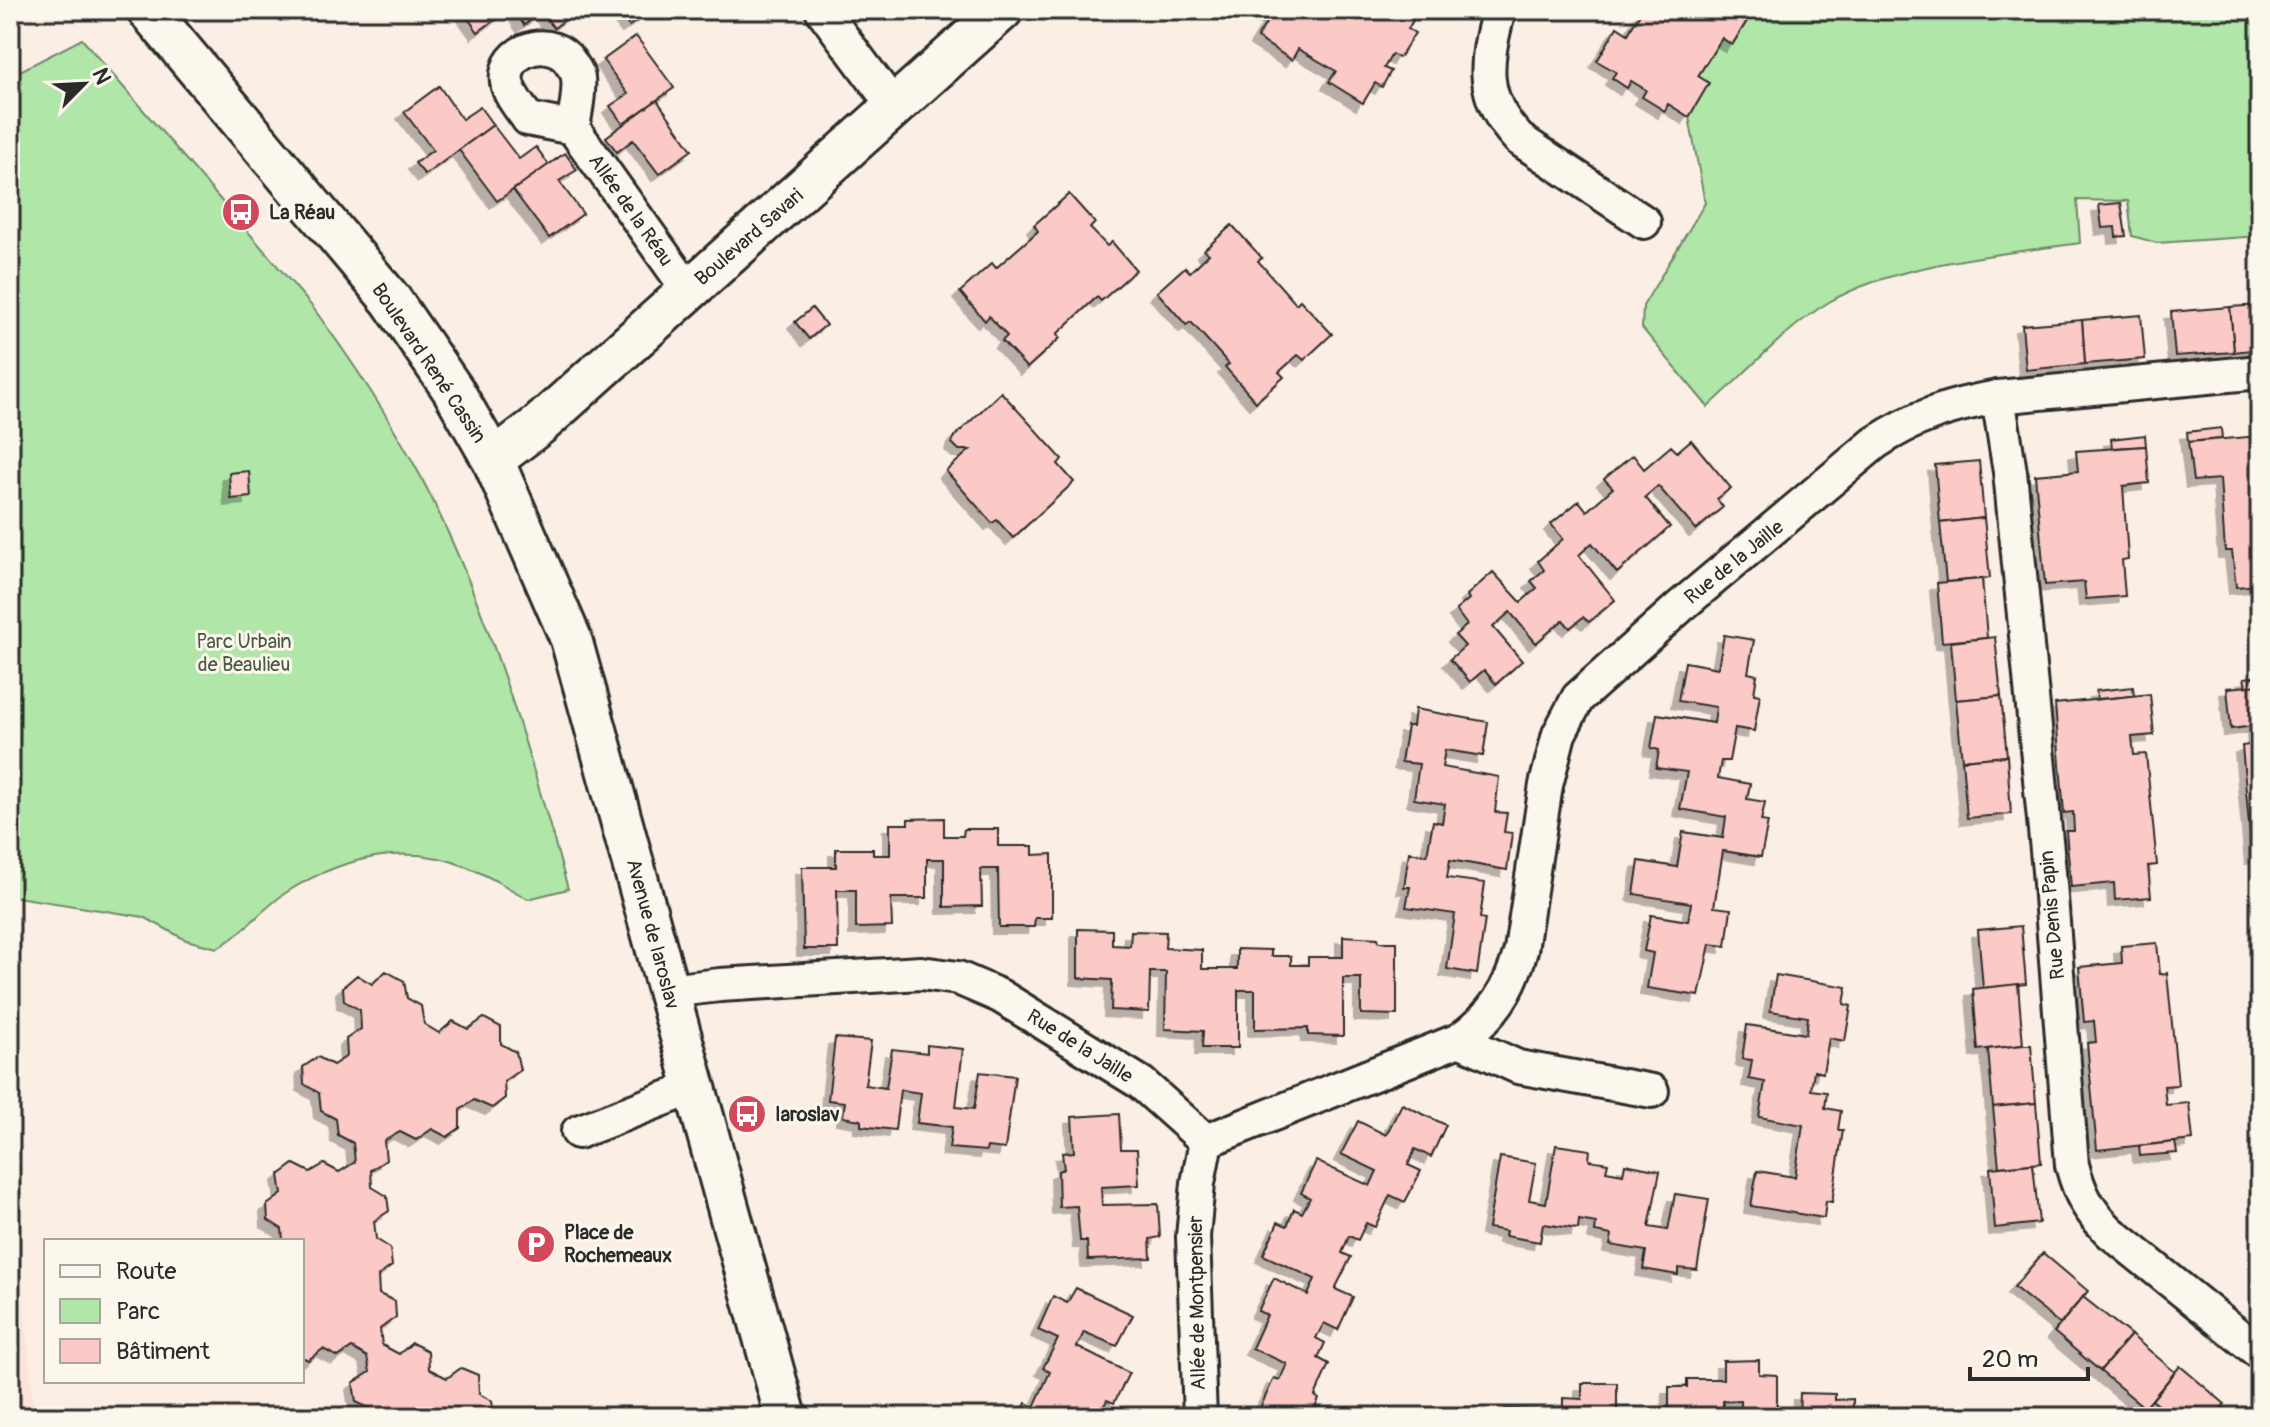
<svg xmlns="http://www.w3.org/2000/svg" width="2270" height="1427" viewBox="0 0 2270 1427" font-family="Pangolin,sans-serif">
<defs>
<filter id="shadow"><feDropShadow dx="-7" dy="7" stdDeviation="0" flood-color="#0004"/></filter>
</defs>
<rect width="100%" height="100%" fill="#fbeee4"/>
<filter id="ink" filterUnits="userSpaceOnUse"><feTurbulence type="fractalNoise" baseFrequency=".0125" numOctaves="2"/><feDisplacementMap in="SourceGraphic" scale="16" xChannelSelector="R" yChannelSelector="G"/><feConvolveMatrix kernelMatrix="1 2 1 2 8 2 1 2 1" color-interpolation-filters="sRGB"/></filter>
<g filter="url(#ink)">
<polygon fill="#fbe3db" points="10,1145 34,1417 10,1417"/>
<g fill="#b0e6a8" stroke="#6e886a" stroke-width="2">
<path d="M1751,10H2260V236L2157,243L2132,236L2128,201L2077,200L2080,243C2003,254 1896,263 1829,302C1787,327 1745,374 1708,407L1642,328L1643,306L1705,203L1689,117L1708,83L1698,76L1722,38L1733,44L1753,12Z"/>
<path d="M82,39L311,305C351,359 388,415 420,475C488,605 528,748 568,889L528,899C508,888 488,875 467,867C407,842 344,857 290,890C264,906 245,933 217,948L186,940L144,917L10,896V76Z"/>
</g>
<g fill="#fbcac6" stroke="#2b2b2b" stroke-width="2" filter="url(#shadow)">
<polygon points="462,10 508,10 478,32"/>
<polygon points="514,10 540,10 542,12 524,25"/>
<polygon points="540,10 567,10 571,15 554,28"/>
<polygon points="617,10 651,10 629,26"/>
<polygon points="1265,10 1419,10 1408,29 1415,33 1399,58 1392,54 1384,68 1391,71 1382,87 1375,83 1363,103 1329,82 1336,71 1298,49 1292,60 1257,38 1269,18 1262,14"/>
<polygon points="1642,10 1753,11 1732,45 1722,38 1698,76 1709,83 1689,117 1668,104 1665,111 1642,97 1646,90 1631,81 1627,88 1612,78 1616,72 1597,61 1617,27 1628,34"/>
<polygon points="636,36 674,88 623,124 610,106 628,94 603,60"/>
<polygon points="439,86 462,119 480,107 493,125 425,175 415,163 433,150 404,112"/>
<polygon points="657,100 692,150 659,174 633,140 617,152 606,137"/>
<polygon points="493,125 519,159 536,147 549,165 497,201 459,150"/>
<polygon points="565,153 577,170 559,181 583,214 549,238 513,190"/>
<polygon points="1069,194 1095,223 1090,228 1107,246 1112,242 1136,270 1101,301 1097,297 1057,334 1060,338 1027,368 1002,341 1007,336 989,316 985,321 960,292 992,263 996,268 1038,231 1034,225"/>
<polygon points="2121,203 2126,236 2116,237 2115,227 2102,228 2099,205"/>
<polygon points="1232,225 1262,258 1258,261 1296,304 1300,300 1332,334 1304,360 1298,355 1279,372 1284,377 1256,402 1225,367 1229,364 1191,322 1186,325 1157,292 1185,267 1190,272 1209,254 1204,250"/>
<polygon points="2260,305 2260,349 2234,352 2230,307"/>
<polygon points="2230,307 2234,352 2175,356 2171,312"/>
<polygon points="812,308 826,325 809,339 795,322"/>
<polygon points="2141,315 2145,359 2085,364 2082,320"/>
<polygon points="2082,320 2085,364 2026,370 2022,325"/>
<polygon points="1001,392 1062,459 1058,464 1074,482 1013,538 997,520 992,523 946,471 970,450 959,450 952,443 954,437"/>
<polygon points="2221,428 2222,439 2188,442 2187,432"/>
<polygon points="2145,435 2146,446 2112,448 2111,439"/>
<polygon points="2260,436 2260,585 2236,587 2232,551 2225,551 2220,479 2193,481 2188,442"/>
<polygon points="1691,440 1731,488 1717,499 1723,507 1696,530 1658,486 1645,497 1670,527 1617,573 1592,543 1579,555 1615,600 1589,622 1583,617 1570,628 1563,620 1536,643 1510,612 1493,627 1522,661 1496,684 1484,670 1470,682 1450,659 1465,646 1455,635 1467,625 1456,610 1469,599 1467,595 1493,572 1521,602 1537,588 1531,581 1544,570 1538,561 1563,539 1551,524 1579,501 1587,511 1613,488 1604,479 1633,455 1644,469 1671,446 1677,452"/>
<polygon points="2146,446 2149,483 2123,486 2128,559 2122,560 2125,596 2086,599 2084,582 2045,585 2035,475 2078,471 2076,451"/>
<polygon points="1979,461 1984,518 1940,523 1935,465"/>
<polygon points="249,471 251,497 231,499 229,473"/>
<polygon points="1984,518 1990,578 1946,582 1940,523"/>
<polygon points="1982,579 1987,638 1942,642 1937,583"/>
<polygon points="1724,635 1754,640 1748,673 1757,675 1754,694 1760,695 1754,731 1735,728 1729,761 1721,761 1718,778 1750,784 1747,799 1765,802 1761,821 1768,822 1761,857 1723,851 1714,907 1731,909 1726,946 1710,944 1699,996 1647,988 1653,953 1644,951 1651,915 1688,921 1691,903 1634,894 1639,861 1677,867 1683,832 1723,838 1726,817 1680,809 1687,772 1656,768 1659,750 1651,748 1657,714 1714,723 1716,707 1678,701 1685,662 1718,668"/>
<polygon points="1995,637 2001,696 1956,700 1951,642"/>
<polygon points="2260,676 2260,685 2246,687 2244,678"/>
<polygon points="2260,685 2260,864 2259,856 2252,857 2242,746 2255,744 2254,726 2231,729 2227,688"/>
<polygon points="2133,687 2134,696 2097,699 2096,691"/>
<polygon points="2150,694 2154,735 2132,737 2134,755 2146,754 2157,865 2148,866 2151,897 2115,900 2114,883 2071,887 2066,831 2074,831 2073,812 2064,813 2055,704"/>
<polygon points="2001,696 2007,756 1962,760 1956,700"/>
<polygon points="1415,709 1488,722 1483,756 1445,750 1442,767 1499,777 1495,812 1507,813 1504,832 1512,833 1507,870 1450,860 1447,878 1485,883 1480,918 1485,919 1477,974 1447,969 1455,914 1406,907 1410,887 1404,887 1409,852 1427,855 1433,821 1442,823 1445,804 1414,799 1419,764 1401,762 1407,726 1413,726"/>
<polygon points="2007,756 2011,814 1967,818 1962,760"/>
<polygon points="944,818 944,836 963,836 964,829 998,829 998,846 1033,846 1033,855 1052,854 1052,918 1035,918 1034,927 999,927 998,869 981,869 982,906 944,907 944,859 927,859 927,898 891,898 892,927 856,928 856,890 837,890 838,949 804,949 802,867 836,867 836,849 873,849 873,855 890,855 890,824 908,824 908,819"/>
<polygon points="2021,926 2026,984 1983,988 1978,930"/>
<polygon points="1078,929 1112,930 1112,945 1130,946 1131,931 1166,932 1165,948 1202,950 1202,969 1237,969 1237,949 1271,950 1271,956 1291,956 1291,965 1308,965 1308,957 1343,957 1343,936 1378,938 1379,942 1397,942 1397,1015 1361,1014 1361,978 1343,978 1343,1036 1308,1035 1308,1028 1255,1029 1255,990 1238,990 1238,1048 1202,1048 1203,1031 1165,1029 1166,972 1150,972 1149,1012 1111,1010 1112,980 1078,978"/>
<polygon points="2157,943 2160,974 2167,973 2178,1085 2164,1086 2166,1105 2189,1103 2193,1140 2097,1150 2087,1043 2096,1042 2094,1021 2084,1022 2079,967 2122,963 2121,946"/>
<polygon points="386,971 404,981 407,998 421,1006 424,1024 439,1033 453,1021 468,1029 484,1018 501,1027 501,1044 516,1052 520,1070 504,1081 505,1098 492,1108 474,1100 460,1110 460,1128 447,1137 432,1129 416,1140 400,1132 384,1141 386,1160 371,1170 372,1187 387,1196 389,1211 374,1221 376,1239 390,1248 392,1266 378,1276 379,1294 395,1301 396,1317 380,1329 382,1345 399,1354 412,1343 428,1351 429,1369 447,1378 461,1368 478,1375 479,1394 492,1401 494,1417 372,1417 371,1409 356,1402 353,1383 370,1372 367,1357 352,1348 338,1357 323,1349 308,1360 302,1357 302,1241 283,1241 282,1229 268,1220 267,1205 282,1194 279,1175 294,1164 310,1172 324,1164 339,1172 355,1162 353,1143 338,1135 336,1119 321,1111 319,1093 304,1084 303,1067 318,1057 333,1065 347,1056 346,1039 361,1029 360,1010 344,1001 343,987 357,975 372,984"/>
<polygon points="1776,975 1847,987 1844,1004 1851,1006 1845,1041 1829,1038 1823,1073 1814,1071 1811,1090 1827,1092 1825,1108 1841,1111 1838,1130 1843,1130 1832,1202 1826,1201 1824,1218 1751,1206 1757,1171 1795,1177 1803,1125 1759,1117 1765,1082 1749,1079 1752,1060 1742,1059 1747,1025 1806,1034 1808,1017 1770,1011"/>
<polygon points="2018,984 2023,1045 1978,1050 1973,989"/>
<polygon points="835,1038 871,1041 865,1085 886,1088 892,1049 927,1053 927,1045 963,1049 956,1107 974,1109 980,1072 1015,1076 1005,1149 987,1147 986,1151 949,1148 952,1127 917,1123 921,1093 900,1090 895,1130 861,1126 861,1120 843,1117 845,1102 828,1100"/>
<polygon points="2023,1045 2031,1045 2036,1103 1993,1107 1988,1049"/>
<polygon points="2036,1103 2041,1163 1999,1167 1993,1107"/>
<polygon points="1402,1104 1446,1125 1431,1157 1415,1149 1408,1165 1421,1171 1405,1202 1390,1195 1375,1227 1366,1223 1358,1240 1349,1236 1342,1253 1351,1257 1335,1289 1353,1297 1338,1330 1324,1323 1316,1338 1325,1343 1318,1358 1329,1364 1315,1396 1319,1399 1311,1417 1278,1417 1260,1408 1274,1378 1280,1380 1287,1364 1252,1348 1267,1315 1258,1311 1274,1278 1308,1295 1315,1279 1263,1255 1278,1222 1287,1226 1294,1209 1302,1213 1310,1198 1301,1193 1316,1161 1370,1186 1377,1171 1341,1154 1358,1121 1386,1135"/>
<polygon points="1119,1114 1121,1149 1137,1149 1139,1185 1101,1187 1102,1205 1158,1204 1160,1237 1150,1239 1151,1258 1088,1260 1087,1241 1080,1241 1077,1206 1059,1207 1058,1171 1064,1169 1062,1153 1074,1152 1072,1117"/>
<polygon points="2175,1142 2177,1153 2140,1156 2139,1146"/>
<polygon points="1556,1145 1590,1150 1589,1160 1608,1163 1606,1171 1623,1174 1625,1164 1660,1171 1649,1227 1668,1230 1675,1194 1709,1199 1697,1270 1678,1268 1678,1275 1643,1269 1646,1251 1610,1245 1612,1235 1595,1232 1596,1223 1579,1220 1578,1229 1543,1224 1540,1242 1505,1236 1506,1231 1488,1228 1500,1157 1536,1163 1529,1200 1546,1203"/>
<polygon points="2033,1164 2039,1223 1995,1228 1990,1168"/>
<polygon points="2043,1253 2088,1291 2060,1324 2014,1287"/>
<polygon points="1076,1288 1133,1315 1117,1346 1084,1332 1077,1347 1129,1373 1114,1403 1107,1400 1098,1417 1019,1417 1026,1403 1034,1407 1050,1372 1043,1368 1058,1339 1038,1330 1053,1296 1067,1303"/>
<polygon points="2083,1297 2131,1335 2100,1371 2054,1332"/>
<polygon points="2131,1335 2175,1372 2145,1408 2100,1371"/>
<polygon points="1759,1360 1759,1374 1777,1375 1777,1417 1741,1417 1741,1400 1723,1401 1723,1417 1669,1417 1669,1387 1687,1387 1687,1379 1723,1379 1723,1361"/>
<polygon points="2180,1366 2225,1404 2213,1417 2174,1417 2152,1400"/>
<polygon points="1582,1383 1617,1383 1617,1412 1651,1413 1651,1417 1563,1417 1563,1398 1582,1399"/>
<polygon points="1800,1393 1835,1394 1835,1400 1853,1399 1853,1417 1799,1417"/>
<rect x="1435" y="1408" width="36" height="9"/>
<polygon points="1505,1409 1541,1410 1541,1417 1486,1417 1486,1415 1505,1415"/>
</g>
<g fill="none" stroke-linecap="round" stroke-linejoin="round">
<g stroke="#2b2b2b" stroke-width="38">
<g id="minor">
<polyline points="822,10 895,108"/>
<path d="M1499,10C1485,62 1479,97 1519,139L1644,222"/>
<path d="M573,128L528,119C520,107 504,90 507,74C511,46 553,37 570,62C573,67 578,72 578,78C580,94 575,113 573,128L689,291"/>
<path d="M1998,397L2010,472L2049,871L2072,1165C2080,1195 2088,1210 2110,1232L2260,1353"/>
<path d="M668,991L720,985L921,973L958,978L1000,996L1141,1083L1206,1141L1459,1040C1493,1016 1510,990 1521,950L1546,785L1559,734L1578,698L1682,605L1875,443C1914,417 1951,405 1998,397L2260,372"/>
<polyline points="1459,1040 1518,1067 1652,1091"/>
<polyline points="578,1132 695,1087"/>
<polyline points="1200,1417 1193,1237 1198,1183 1206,1141"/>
</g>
</g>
<g stroke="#2b2b2b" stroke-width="46">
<g id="tertiary">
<polyline points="148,10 391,300 453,390 493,460 571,639 786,1417"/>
<polyline points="493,460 539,425 1002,10"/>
</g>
</g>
<use href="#minor" stroke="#fbf7ec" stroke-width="32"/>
<use href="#tertiary" stroke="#fbf7ec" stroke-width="40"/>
</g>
</g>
<defs>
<g id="bus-disc" transform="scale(2)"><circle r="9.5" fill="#d1495b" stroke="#fbf7ec"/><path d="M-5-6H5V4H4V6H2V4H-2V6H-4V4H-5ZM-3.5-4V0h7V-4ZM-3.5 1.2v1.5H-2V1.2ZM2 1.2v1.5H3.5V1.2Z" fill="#fff"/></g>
<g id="parking-disc" transform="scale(2)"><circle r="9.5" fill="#d1495b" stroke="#fbf7ec"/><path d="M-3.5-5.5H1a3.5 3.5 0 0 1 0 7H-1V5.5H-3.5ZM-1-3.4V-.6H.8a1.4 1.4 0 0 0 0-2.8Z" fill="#fff"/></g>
</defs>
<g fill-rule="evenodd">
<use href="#bus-disc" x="241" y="212"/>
<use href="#bus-disc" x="747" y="1114"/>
<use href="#parking-disc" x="536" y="1244"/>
</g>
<g text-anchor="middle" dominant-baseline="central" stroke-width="6" stroke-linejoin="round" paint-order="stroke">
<g font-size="20" fill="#2b2b2b" stroke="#fbf7ec">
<text transform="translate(631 210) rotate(55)">Allée de la Réau</text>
<text transform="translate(749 237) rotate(-41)">Boulevard Savari</text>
<text transform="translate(429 363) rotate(56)">Boulevard René Cassin</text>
<text transform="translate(1734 562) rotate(-39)">Rue de la Jaille</text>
<text transform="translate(2052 915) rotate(-95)">Rue Denis Papin</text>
<text transform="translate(653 934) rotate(75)">Avenue de Iaroslav</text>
<text transform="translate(1080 1046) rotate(32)">Rue de la Jaille</text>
<text transform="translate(1197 1303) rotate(-91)">Allée de Montpensier</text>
</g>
<g font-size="20" font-weight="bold" fill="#2b2b2b" stroke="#fbf7ec" text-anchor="start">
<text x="269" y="212">La Réau</text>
<text x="775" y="1114">Iaroslav</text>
<text x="564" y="1232">Place de<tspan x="564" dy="23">Rochemeaux</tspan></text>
</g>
<g font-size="20" fill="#4c5a4a" stroke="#fbf7ec">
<text x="244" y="641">Parc Urbain<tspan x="244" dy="23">de Beaulieu</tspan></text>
</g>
</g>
<rect width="2270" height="1427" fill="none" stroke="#fbf7ec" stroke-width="40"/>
<rect x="20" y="20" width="2230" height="1387" fill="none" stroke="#2b2b2b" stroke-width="3" filter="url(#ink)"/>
<rect x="44" y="1239" width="260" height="144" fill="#fbf7ec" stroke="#a8a59f" stroke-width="2"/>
<rect x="60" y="1265" width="40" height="12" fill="#fbf7ec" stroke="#a8a59f" stroke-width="2"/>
<text x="116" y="1279" font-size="24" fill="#2b2b2b">Route</text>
<rect x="60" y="1299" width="40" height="24" fill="#b0e6a8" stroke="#a8a59f" stroke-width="2"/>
<text x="116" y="1319" font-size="24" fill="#2b2b2b">Parc</text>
<rect x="60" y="1339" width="40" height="24" fill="#fbcac6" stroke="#a8a59f" stroke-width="2"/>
<text x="116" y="1359" font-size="24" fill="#2b2b2b">Bâtiment</text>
<g transform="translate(84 84) rotate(66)" stroke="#fbf7ec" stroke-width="6" paint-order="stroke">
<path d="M0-6L14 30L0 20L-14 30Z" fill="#2b2b2b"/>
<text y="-12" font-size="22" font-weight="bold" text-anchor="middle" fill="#2b2b2b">N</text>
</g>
<path d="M1970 1367v12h118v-12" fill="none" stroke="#2b2b2b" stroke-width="4"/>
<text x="1982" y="1367" font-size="24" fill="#2b2b2b" stroke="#fbf7ec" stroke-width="6" paint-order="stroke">20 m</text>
</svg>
